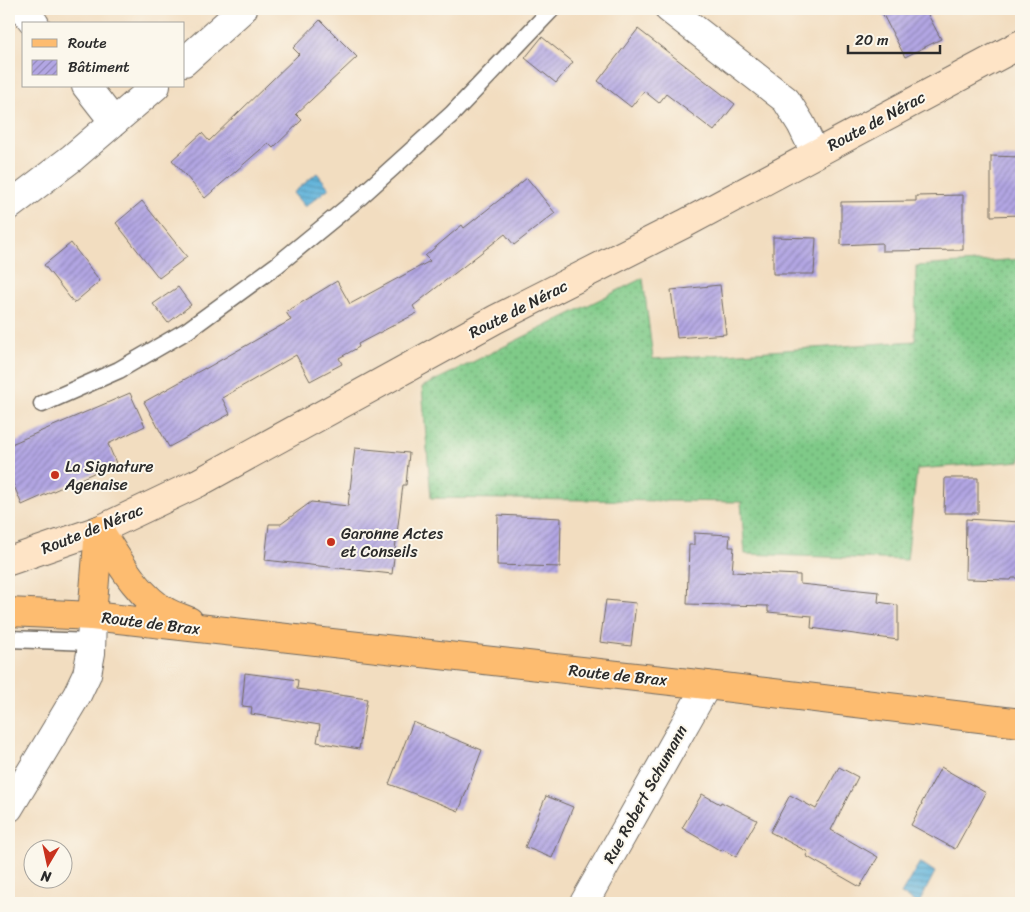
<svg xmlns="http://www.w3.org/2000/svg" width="1030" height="912" viewBox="0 0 1030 912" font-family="Sriracha,sans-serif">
<defs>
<pattern id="grass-dots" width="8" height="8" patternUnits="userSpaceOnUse" patternTransform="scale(1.25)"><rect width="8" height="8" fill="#7fca88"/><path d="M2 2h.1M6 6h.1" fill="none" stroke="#68a46f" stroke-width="1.8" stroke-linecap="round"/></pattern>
<pattern id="water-rules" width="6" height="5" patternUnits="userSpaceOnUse" patternTransform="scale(1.25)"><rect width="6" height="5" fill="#5eb2da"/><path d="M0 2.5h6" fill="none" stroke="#4e91b1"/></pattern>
<pattern id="building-hatch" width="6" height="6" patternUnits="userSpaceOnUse" patternTransform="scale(1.25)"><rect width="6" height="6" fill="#b2a6e3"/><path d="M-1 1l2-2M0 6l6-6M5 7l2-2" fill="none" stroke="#9187b8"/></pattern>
</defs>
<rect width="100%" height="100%" fill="#fbf7ec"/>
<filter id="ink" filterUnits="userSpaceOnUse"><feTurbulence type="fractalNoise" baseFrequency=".02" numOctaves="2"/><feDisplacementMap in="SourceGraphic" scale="10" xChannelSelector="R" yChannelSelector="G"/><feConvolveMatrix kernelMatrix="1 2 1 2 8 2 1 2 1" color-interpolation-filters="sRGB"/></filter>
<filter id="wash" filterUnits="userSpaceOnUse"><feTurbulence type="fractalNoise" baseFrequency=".0096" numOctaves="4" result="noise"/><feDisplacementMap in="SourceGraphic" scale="20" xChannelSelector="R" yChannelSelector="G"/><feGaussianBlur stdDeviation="1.12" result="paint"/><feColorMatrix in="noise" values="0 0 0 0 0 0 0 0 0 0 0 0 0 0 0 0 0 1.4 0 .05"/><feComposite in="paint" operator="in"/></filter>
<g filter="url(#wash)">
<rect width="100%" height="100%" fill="#f2ddc0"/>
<polygon fill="url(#grass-dots)" stroke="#557a5a" points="1021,259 1021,461 917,469 907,560 745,554 741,502 431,498 422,387 643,278 653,359 915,341 916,266"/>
<g fill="url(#water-rules)" stroke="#446e82">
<polygon points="317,173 329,188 305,207 293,193"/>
<polygon points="920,862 935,872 919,903 917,903 901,894"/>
</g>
<g id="blocks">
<g fill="url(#building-hatch)">
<polygon points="880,9 925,9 941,39 905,57"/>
<polygon points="320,20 357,57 296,114 302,120 273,148 268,143 205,198 172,160 202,133 209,141 299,54 293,48"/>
<polygon points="638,29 735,104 714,131 666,94 659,103 644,91 631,107 598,81"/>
<polygon points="542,37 573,62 556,83 525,58"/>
<polygon points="991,156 1021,157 1021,215 991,216"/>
<polygon points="527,178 555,213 514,245 505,234 413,306 417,313 358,344 359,347 339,358 342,364 310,381 296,355 222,398 230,414 169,447 144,402 205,368 205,369 291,320 286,312 337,281 350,304 430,261 425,256 462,225 464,228"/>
<polygon points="963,195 963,250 882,251 882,243 841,245 841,202 916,201 916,196"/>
<polygon points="142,201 187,257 159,278 116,223"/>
<polygon points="773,237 816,238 814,274 773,274"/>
<polygon points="71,243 100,281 74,303 44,265"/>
<polygon points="720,285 726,334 677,338 671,290"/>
<polygon points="178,287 191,305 168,323 153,304"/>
<polygon points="130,393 145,426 108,444 116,463 22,505 9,474 9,445"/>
<polygon points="355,448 409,453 406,485 403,485 392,574 265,560 269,524 281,524 311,502 348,506"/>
<polygon points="945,478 978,478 978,513 944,513"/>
<polygon points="498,515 561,518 560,567 497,565"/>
<polygon points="966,519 1021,522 1021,578 1012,578 1011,580 965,579"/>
<polygon points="694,533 730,535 729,547 734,547 732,572 800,575 800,584 879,592 878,602 898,605 898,640 811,628 812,616 768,612 768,606 687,604 689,545 694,545"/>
<polygon points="606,600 636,603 631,646 600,642"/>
<polygon points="245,673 298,680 297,689 367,699 359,749 317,742 320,725 251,714 252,707 242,706"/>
<polygon points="413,722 482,750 459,811 389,784"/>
<polygon points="839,767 858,777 831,830 878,857 860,887 806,856 808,852 770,832 790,795 816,809"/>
<polygon points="941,767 986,793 955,849 911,825 922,804 921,804"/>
<polygon points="702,794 720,804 721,802 757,820 736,857 722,849 721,851 682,828"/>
<polygon points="546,796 573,807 552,858 525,847"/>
</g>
</g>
</g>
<g filter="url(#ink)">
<use href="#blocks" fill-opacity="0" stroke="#71695f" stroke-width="1"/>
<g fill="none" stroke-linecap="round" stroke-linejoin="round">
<g stroke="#71695f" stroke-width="19">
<g id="lane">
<polyline points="42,404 119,370 188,330 277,265 360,197 452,114 552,9"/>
<polyline points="9,639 91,642"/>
</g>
</g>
<g stroke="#71695f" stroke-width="30">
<g id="street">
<polyline points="23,9 35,24"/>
<polyline points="669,9 786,100 801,124 815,153"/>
<polyline points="184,62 243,9"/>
<polyline points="86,86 114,122"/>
<polyline points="9,206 72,158 156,86"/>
<polyline points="9,808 77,695 87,674 91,653 92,616"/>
<polyline points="584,903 707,685"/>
</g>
</g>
<g stroke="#71695f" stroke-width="30">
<polyline id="secondary" points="9,561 99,530 198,483 496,319 684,224 1021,44"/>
</g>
<g stroke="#71695f" stroke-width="30">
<g id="primary">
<path d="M99,530C117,557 137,596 167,612C174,616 182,618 189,621"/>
<polyline points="9,612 92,616 707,685 1021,723"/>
<polyline points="92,616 99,530"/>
</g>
</g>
<use href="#lane" stroke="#fff" stroke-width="16"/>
<use href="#street" stroke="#fff" stroke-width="28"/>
<use href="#secondary" stroke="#fee4c6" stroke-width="28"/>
<use href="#primary" stroke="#fdbc70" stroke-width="28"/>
</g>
</g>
<g fill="#c8321e" stroke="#fbf7ec" stroke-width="2">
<circle cx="55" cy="475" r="5"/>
<circle cx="331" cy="542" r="5"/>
</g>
<g text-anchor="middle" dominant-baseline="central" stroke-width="4" stroke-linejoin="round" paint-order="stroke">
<g font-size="16" fill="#2b2b2b" stroke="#fbf7ec">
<text transform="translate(876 121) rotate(-28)">Route de Nérac</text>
<text transform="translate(518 309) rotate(-27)">Route de Nérac</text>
<text transform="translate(92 529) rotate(-22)">Route de Nérac</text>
<text transform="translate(151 623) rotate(7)">Route de Brax</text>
<text transform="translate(618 675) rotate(6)">Route de Brax</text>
<text transform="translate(645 794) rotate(-61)">Rue Robert Schumann</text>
</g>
<g font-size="16" fill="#2b2b2b" stroke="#fbf7ec" text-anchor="start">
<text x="65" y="466">La Signature<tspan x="65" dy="18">Agenaise</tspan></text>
<text x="341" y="533">Garonne Actes<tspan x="341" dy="18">et Conseils</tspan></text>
</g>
</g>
<rect width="1030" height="912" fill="none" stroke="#fbf7ec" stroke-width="30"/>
<rect x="22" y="22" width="162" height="65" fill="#fbf7ec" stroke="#a8a59f"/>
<rect x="32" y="39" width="25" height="8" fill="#fdbc70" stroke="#a8a59f"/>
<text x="68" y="48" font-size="15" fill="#2b2b2b">Route</text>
<rect x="32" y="60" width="25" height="15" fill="url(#building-hatch)" stroke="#a8a59f"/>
<text x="68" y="72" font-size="15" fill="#2b2b2b">Bâtiment</text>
<g transform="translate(48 864) rotate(189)"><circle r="24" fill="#fbf7ec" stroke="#a8a59f"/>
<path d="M0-4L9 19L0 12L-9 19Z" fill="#c8321e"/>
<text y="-8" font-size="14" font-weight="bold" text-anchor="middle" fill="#2b2b2b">N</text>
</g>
<path d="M848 45v8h92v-8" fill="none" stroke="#2b2b2b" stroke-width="2.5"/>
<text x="855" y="45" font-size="15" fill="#2b2b2b" stroke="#fbf7ec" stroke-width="4" paint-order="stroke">20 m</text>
</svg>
